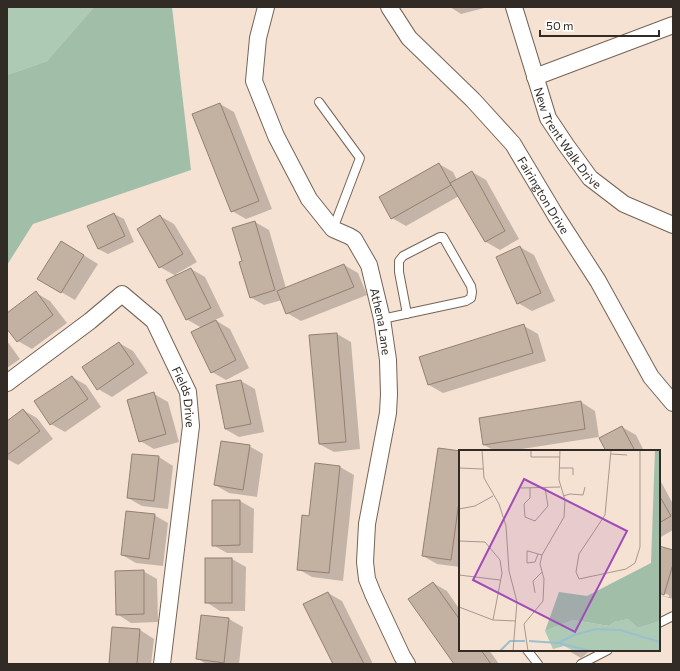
<svg xmlns="http://www.w3.org/2000/svg" width="680" height="671" viewBox="0 0 680 671" font-family="Commissioner,sans-serif">
<rect width="100%" height="100%" fill="#f5e2d2"/>
<polygon fill="#adcab4" points="7,7 94,7 47,61 7,75"/>
<polygon fill="#a1bea9" points="94,7 172,7 191,170 33,224 7,265 7,75 47,61"/>
<g fill="#0003">
<polygon points="450,7 488,7 461,14"/>
<polygon points="220,104 234,112 272,209 246,219 232,211"/>
<polygon points="439,164 453,172 457,180 472,172 486,180 519,239 500,250 486,242 459,196 406,226 392,218"/>
<polygon points="114,214 124,219 134,242 108,254 98,249"/>
<polygon points="160,216 174,224 197,262 176,274 177,276 191,269 205,277 224,316 215,320 230,329 249,368 226,380 212,372 202,328 186,319 176,276 160,267"/>
<polygon points="255,222 269,230 286,288 344,265 358,273 367,295 301,321 287,313 282,300 264,305 250,297 243,262"/>
<polygon points="520,247 534,255 555,301 532,311 518,303"/>
<polygon points="75,250 98,264 75,300 61,292"/>
<polygon points="36,293 50,301 67,323 32,349 18,341 7,327 7,314"/>
<polygon points="524,326 538,334 546,361 443,393 429,385"/>
<polygon points="337,334 351,342 360,449 334,452 319,444 310,336"/>
<polygon points="7,341 20,359 7,368"/>
<polygon points="119,343 133,351 148,373 112,397 98,389"/>
<polygon points="72,377 86,385 101,407 65,432 51,424"/>
<polygon points="241,381 255,389 264,432 239,437 225,429"/>
<polygon points="154,394 168,402 179,442 154,449 140,441"/>
<polygon points="581,402 595,411 599,437 509,451 495,451 484,445"/>
<polygon points="23,410 37,418 53,439 18,465 7,459 7,422"/>
<polygon points="622,427 636,435 644,451 607,451"/>
<polygon points="249,446 263,454 257,497 229,493 215,485"/>
<polygon points="460,452 460,567 437,564 423,556"/>
<polygon points="133,455 159,457 173,466 168,509 142,506 128,498"/>
<polygon points="316,464 340,467 354,475 343,581 312,577 298,569 310,517"/>
<polygon points="659,478 673,504 673,530 661,537 659,536"/>
<polygon points="240,501 254,509 253,553 227,553 213,545"/>
<polygon points="154,515 168,523 163,566 136,563 122,555"/>
<polygon points="659,547 673,551 673,599 659,595 669,597 669,595 659,592"/>
<polygon points="232,559 246,567 245,611 220,611 206,602"/>
<polygon points="143,571 157,579 158,622 131,623 117,614"/>
<polygon points="433,583 447,591 460,610 460,650 489,650 499,664 455,664"/>
<polygon points="328,593 342,601 373,664 334,664"/>
<polygon points="229,619 243,627 239,664 206,664 198,659"/>
<polygon points="113,628 140,630 154,639 151,664 110,664"/>
<polygon points="567,650 591,650 581,658"/>
</g>
<g fill="#c3b1a2" stroke="#928072">
<polygon points="220,103 259,201 231,212 192,114"/>
<polygon points="439,163 451,185 391,219 379,197"/>
<polygon points="472,171 505,231 485,242 450,183"/>
<polygon points="114,213 125,236 98,249 87,226"/>
<polygon points="160,215 183,254 159,268 137,229"/>
<polygon points="255,221 275,290 250,298 239,262 242,261 232,228"/>
<polygon points="61,241 84,255 61,293 37,279"/>
<polygon points="520,246 541,293 517,304 496,257"/>
<polygon points="344,264 354,287 286,314 277,291"/>
<polygon points="191,268 211,308 186,320 166,280"/>
<polygon points="36,291 53,315 17,342 7,329 7,313"/>
<polygon points="216,320 236,360 211,373 191,332"/>
<polygon points="524,324 533,353 428,385 419,357"/>
<polygon points="337,333 346,442 319,444 309,335"/>
<polygon points="119,342 134,364 97,390 82,367"/>
<polygon points="72,376 88,399 50,425 34,401"/>
<polygon points="241,380 251,424 225,429 216,385"/>
<polygon points="154,392 166,434 139,442 127,400"/>
<polygon points="581,401 585,429 483,445 479,418"/>
<polygon points="23,409 40,431 7,455 7,421"/>
<polygon points="622,426 635,451 606,451 599,438"/>
<polygon points="221,441 250,445 243,490 214,485"/>
<polygon points="438,448 461,451 460,451 460,494 451,560 422,556"/>
<polygon points="132,454 159,456 154,501 127,498"/>
<polygon points="315,463 340,466 329,573 297,570 302,515 309,516"/>
<polygon points="659,495 671,516 659,523"/>
<polygon points="212,500 240,500 240,545 212,546"/>
<polygon points="126,511 155,514 149,559 121,555"/>
<polygon points="659,546 673,550 673,564 664,595 659,593"/>
<rect x="205" y="558" width="27" height="45"/>
<polygon points="144,570 144,614 116,615 115,571"/>
<polygon points="433,582 460,620 460,650 481,650 491,664 454,664 408,599"/>
<polygon points="328,592 364,664 333,664 303,604"/>
<polygon points="201,615 229,618 224,663 196,659"/>
<polygon points="112,627 140,629 137,664 109,664"/>
</g>
<g fill="none" stroke-linecap="round" stroke-linejoin="round">
<g stroke="#756456" stroke-width="10">
<g id="lane">
<polyline points="319,102 360,158 333,229"/>
<polyline points="382,319 466,301 471,298 472,292 471,286 443,237 440,237 403,256 399,261 399,272 407,314"/>
<polyline points="659,623 673,616"/>
<polyline points="527,650 538,664"/>
<polyline points="581,664 608,650"/>
</g>
</g>
<g stroke="#756456" stroke-width="18">
<g id="street">
<path id="s1" d="M266,7L258,38L254,81L276,136L309,199L333,229L349,236L354,239L369,265L382,319L388,360L389,394L388,413L367,524L365,562L367,579L373,594L402,656L407,664"/>
<path id="s2" d="M389,7L409,38L473,100L513,144L556,216L598,281L651,377L673,403"/>
<path id="s3" d="M514,7L548,118L566,145L590,178L624,204L673,225"/>
<polyline points="535,77 673,25"/>
<path id="s4" d="M7,383L90,321L122,294L154,321L188,392L191,426L162,664"/>
</g>
</g>
<use href="#lane" stroke="#fff" stroke-width="8"/>
<use href="#street" stroke="#fff" stroke-width="16"/>
</g>
<g text-anchor="middle" dominant-baseline="central" stroke-width="3" stroke-linejoin="round" paint-order="stroke">
<g font-size="12" fill="#322b25" stroke="#fff">
<text stroke="none"><textPath href="#s3" startOffset="143">New Trent Walk Drive</textPath></text>
<text stroke="none"><textPath href="#s2" startOffset="245">Fairington Drive</textPath></text>
<text stroke="none"><textPath href="#s1" startOffset="355">Athena Lane</textPath></text>
<text stroke="none"><textPath href="#s4" startOffset="270">Fields Drive</textPath></text>
</g>
</g>
<g transform="translate(459 450)">
<rect width="201" height="201" fill="#f5e2d2"/>
<path d="M169,169L179,178L201,171V201H115L105,196L94,199L86,181L114,170L150,176L155,172Z" fill="#adcab4"/>
<path d="M196,0H201V171L179,178L169,169L155,172L150,176L114,170L86,181L100,142L128,146L192,113Z" fill="#a1bea9"/>
<path fill="none" stroke="#9bbfce" stroke-width="2" d="M70,191L99,193L132,201M99,193L115,185L137,179L161,180L201,192M0,201H14M41,201L51,191H66"/>
<path fill="none" stroke="#a7998d" stroke-width="1" d="M23,0L25,28L40,54L47,76L50,121L58,152L54,201M72,0V7H101M152,0L146,65L120,104L117,122L120,129L167,119L176,113L181,97V0M152,4L168,5M0,18L24,19M101,18H114V25M62,38L101,37M71,38V48L65,54L66,67L76,71L89,56L86,38M104,46L111,44L124,45L126,37M0,59L16,56L34,46M0,91L26,92L41,110L43,123L34,170M79,104L76,112L68,113V101H69L79,104L83,105M0,125L41,130M76,143L74,131L83,122M0,157L34,170L57,171M69,201L65,174L84,151L85,129L81,114L83,105L105,67L106,50L100,30L101,0"/>
<path fill="#a14bb8" fill-opacity="0.15" stroke="#a14bb8" stroke-width="2" d="M65,29L168,81L116,182L14,130Z"/>
<rect width="201" height="201" fill="none" stroke="#322b25" stroke-width="2"/>
</g>
<rect width="680" height="671" fill="none" stroke="#322b25" stroke-width="16"/>
<path d="M540 30v6h119v-6" fill="none" stroke="#322b25" stroke-width="2"/>
<text x="546" y="30" font-size="12" fill="#322b25" stroke="#ffffff" stroke-width="3" paint-order="stroke">50 m</text>
</svg>
